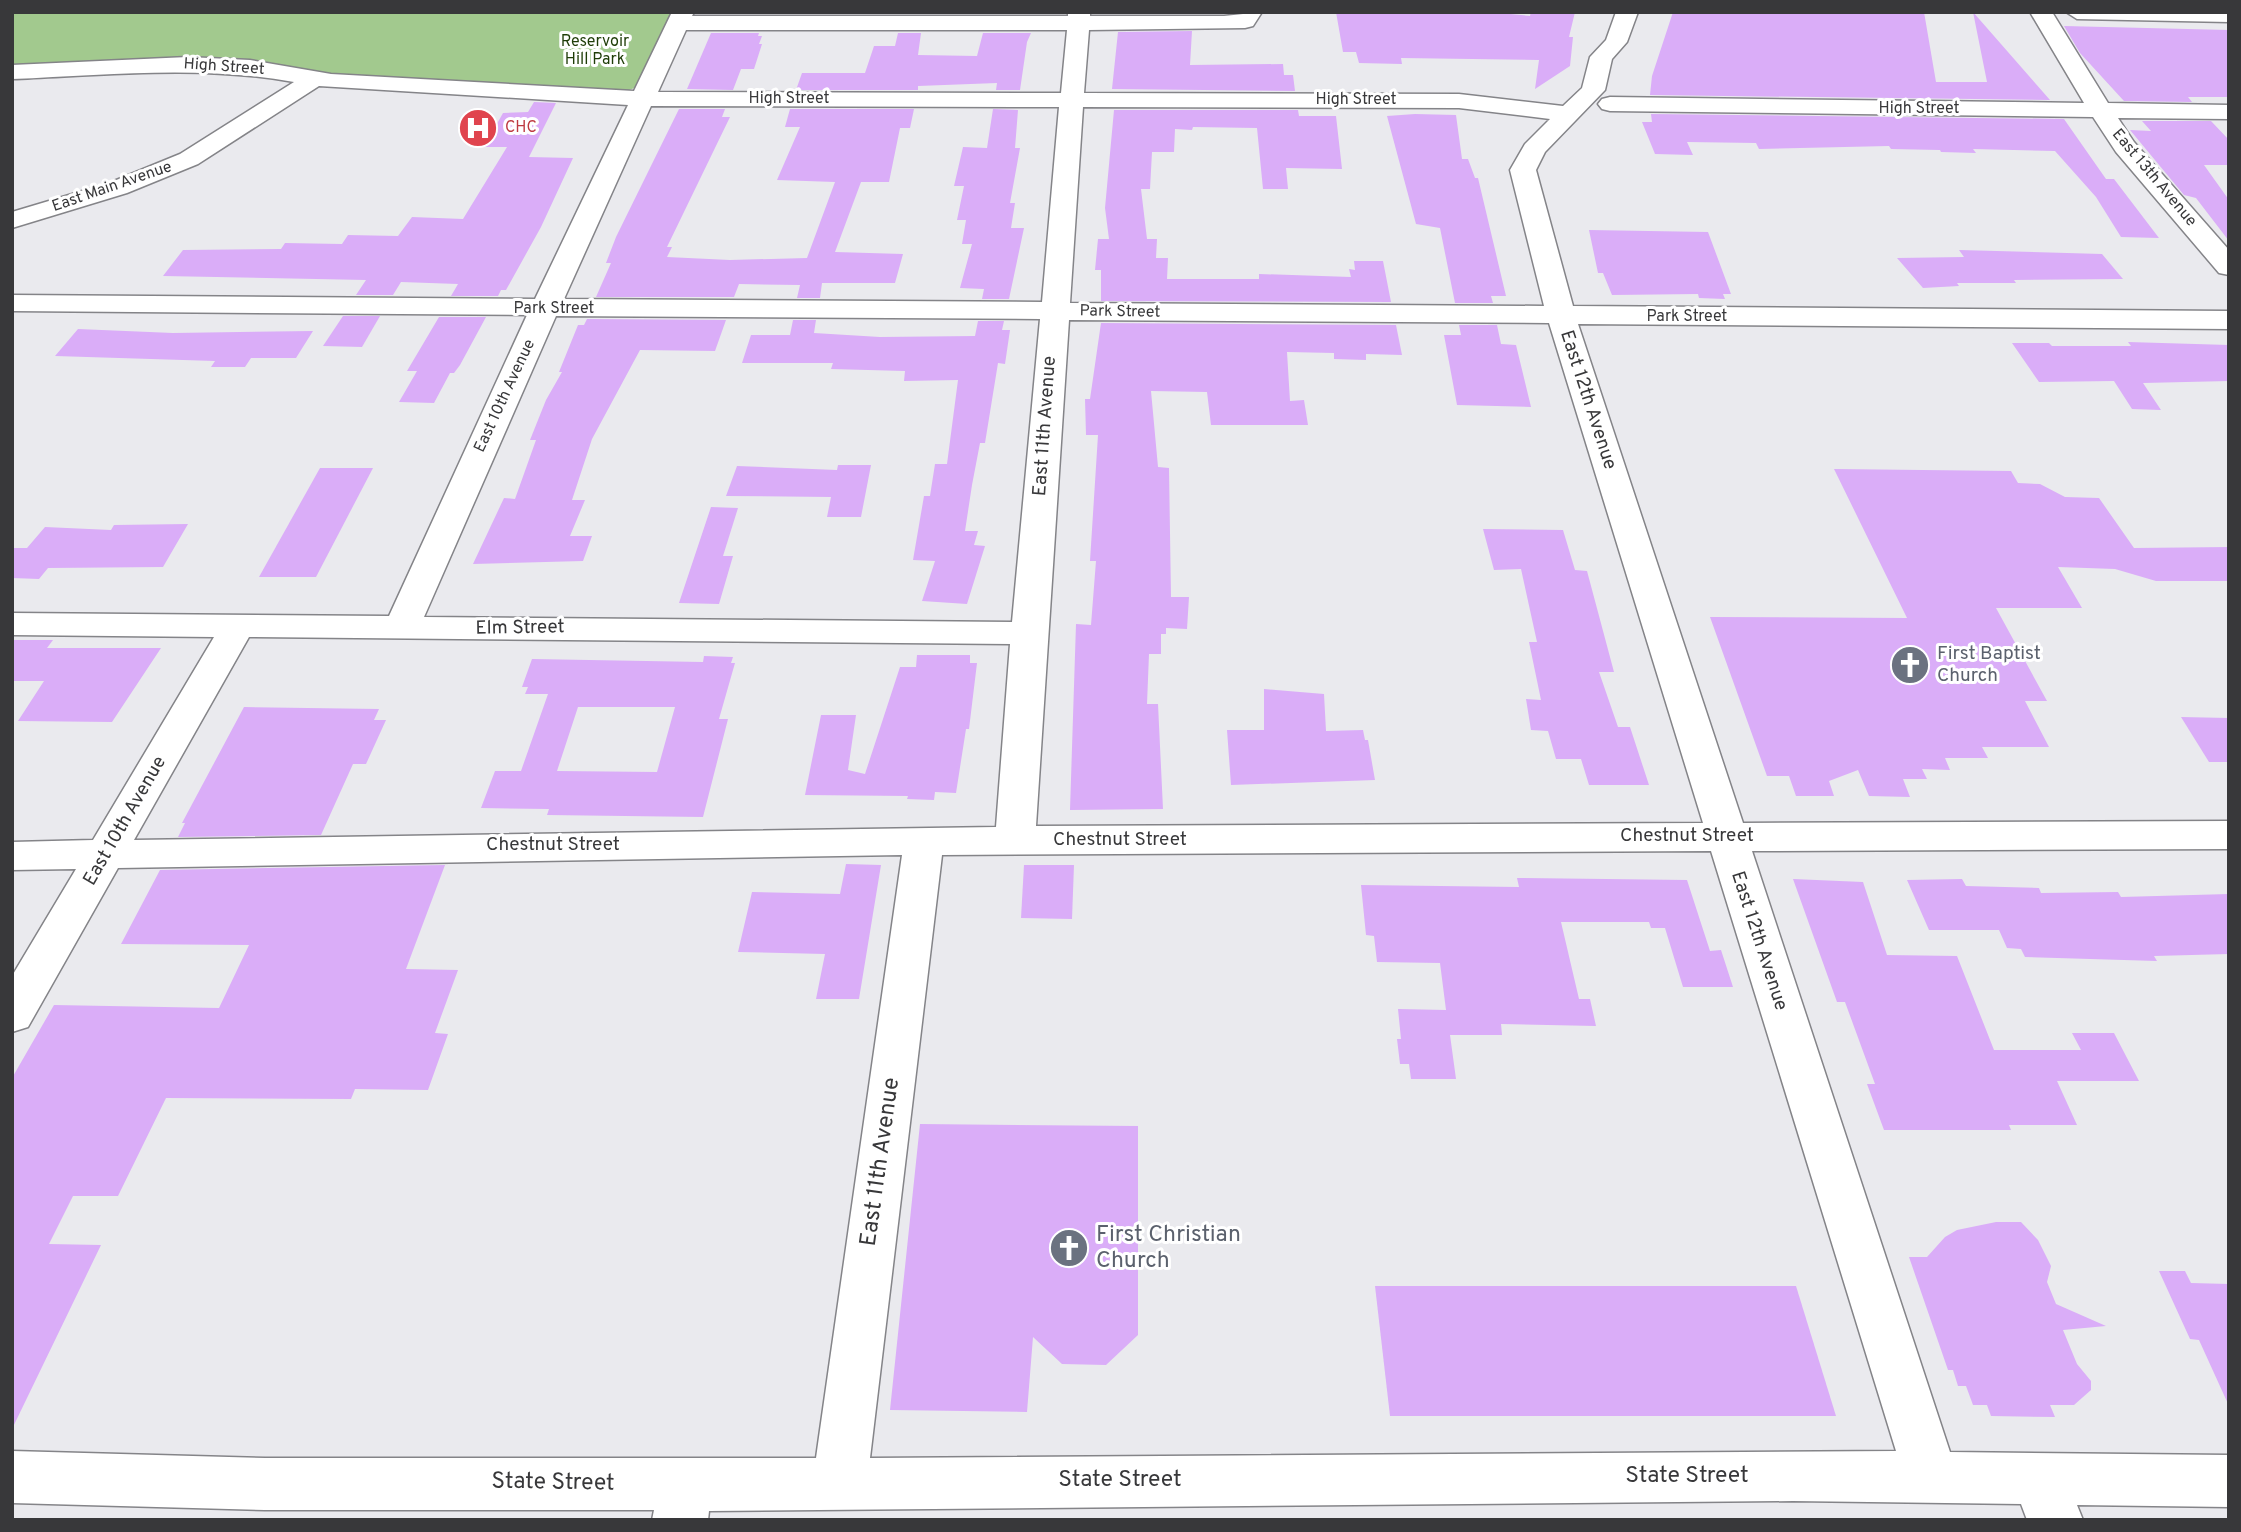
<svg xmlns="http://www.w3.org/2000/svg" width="2241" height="1532" viewBox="0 0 2241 1532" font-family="Overpass,sans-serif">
<rect width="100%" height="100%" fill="#eaeaee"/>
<polygon fill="#a2c98e" points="12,12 672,12 637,87 624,92 342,75 221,60 12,68"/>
<g fill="#daadf8" fill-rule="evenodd">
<polygon points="1336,12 1490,12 1530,16 1531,12 1575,12 1569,37 1573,37 1570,66 1535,89 1539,60 1401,58 1402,64 1359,63 1356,52 1343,52"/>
<polygon points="1673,12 1924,12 1936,82 1987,82 1973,12 2050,100 1650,95 1652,76"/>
<polygon points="2064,26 2229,30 2229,97 2188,97 2192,102 2124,101 2080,53"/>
<polygon points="1192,31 1190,65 1283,64 1284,75 1293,75 1295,91 1112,89 1118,32"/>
<polygon points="711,33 759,33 758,36 762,36 759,44 762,44 754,69 741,69 733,90 687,89"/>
<polygon points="898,33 921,33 918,55 977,56 983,33 1031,33 1027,42 1020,90 996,90 997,83 918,86 918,90 796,90 802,73 865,73 874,46 895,46"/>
<polygon points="534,102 556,103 529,157 573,158 541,227 506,290 501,290 498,296 451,296 458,284 401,282 393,295 356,295 366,280 163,276 183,250 281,249 285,243 342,244 348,235 398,236 412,217 463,219 507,147 484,147 503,113 528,112"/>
<polygon points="679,109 725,109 722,117 730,117 667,247 672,247 667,257 730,260 807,258 835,182 777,180 800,127 785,127 790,109 914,109 910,128 900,128 889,182 861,182 835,252 903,254 895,283 822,283 820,298 797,298 800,285 739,284 734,297 596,297 611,263 606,263 616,237"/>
<polygon points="993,109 1018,110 1015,148 1020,148 1010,203 1015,203 1011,228 1024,228 1009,299 982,299 984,289 960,288 972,244 962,244 966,220 957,220 964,186 954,186 963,147 987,148"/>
<polygon points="1114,110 1298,110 1299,116 1336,116 1342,169 1286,168 1288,189 1263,189 1257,128 1193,127 1192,130 1175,129 1174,152 1152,152 1150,189 1141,189 1147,239 1157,239 1156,258 1168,258 1167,279 1259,279 1259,274 1351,277 1349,269 1355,270 1354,261 1383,261 1391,302 1101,301 1101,270 1095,270 1098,239 1109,239 1105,208"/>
<polygon points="1415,114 1456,115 1462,159 1468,159 1475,178 1478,178 1506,296 1491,296 1493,303 1455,303 1440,228 1416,224 1387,116"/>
<polygon points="1651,114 2064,119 2106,179 2114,179 2159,238 2121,237 2096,197 2055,151 1973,149 1976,153 1941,152 1940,150 1891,149 1889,146 1759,149 1756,143 1687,142 1693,155 1655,154 1642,122 1652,122"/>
<polygon points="2142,121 2211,121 2229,140 2229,165 2204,165 2229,200 2229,241 2196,198 2184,195 2130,130 2151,131"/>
<polygon points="1589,230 1708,232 1731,294 1723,294 1725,299 1699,298 1698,294 1612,295 1603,273 1598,273"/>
<polygon points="1959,250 2102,254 2123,279 2014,280 2016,283 1957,283 1959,286 1923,288 1897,258 1964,257"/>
<polygon points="343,316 380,316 362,347 323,346"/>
<polygon points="439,317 486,317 460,365 454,373 450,373 434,403 399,402 417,371 407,371"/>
<polygon points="587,319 726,320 715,351 640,350 592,439 572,500 585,500 570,536 592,536 583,561 473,564 504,498 515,499 536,440 530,440 546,400 562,372 559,372 578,325 584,325"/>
<polygon points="793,320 816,320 814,333 880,337 975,336 978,321 1004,321 1002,330 1010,330 1005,364 998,363 985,443 980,443 972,485 965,531 978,531 974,545 985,546 967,604 922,601 935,561 913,560 924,496 930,496 935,464 947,464 958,380 904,381 905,371 831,369 833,363 742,363 751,335 790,335"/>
<polygon points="1101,323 1396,325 1402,355 1366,354 1366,360 1334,359 1334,353 1287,352 1290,401 1304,400 1308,425 1211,425 1207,392 1151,391 1158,467 1169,468 1171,597 1189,597 1187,629 1166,628 1166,634 1161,634 1161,654 1149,654 1147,704 1158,704 1163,809 1070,810 1076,624 1091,625 1096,561 1090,561 1098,435 1086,435 1085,399 1090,399"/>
<polygon points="1459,325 1497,325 1501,344 1516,345 1531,407 1457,405 1444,335 1461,335"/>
<polygon points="78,329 173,333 313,331 296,358 251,358 245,367 211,367 215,361 55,356"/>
<polygon points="2128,342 2229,345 2229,381 2143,383 2161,410 2132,409 2114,381 2039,382 2012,343 2049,343 2052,346 2131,346"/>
<polygon points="838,465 871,465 861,517 827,517 831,497 726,496 737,466 837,470"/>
<polygon points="320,468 373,468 316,577 259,577"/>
<polygon points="1834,469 2011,471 2018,483 2040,484 2065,497 2099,498 2134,548 2229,547 2229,581 2156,581 2115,569 2058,567 2082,608 1996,608 2047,701 2025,701 2049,747 1982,747 1988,758 1945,758 1950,770 1922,769 1927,779 1903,779 1910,797 1869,796 1858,770 1829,781 1834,796 1796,796 1789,776 1767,776 1710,617 1907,618"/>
<polygon points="711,507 738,508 723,556 733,556 719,604 679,603"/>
<polygon points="188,524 163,567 48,568 39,579 12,578 12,548 27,548 45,527 111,530 114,525"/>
<polygon points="1483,529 1563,530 1575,570 1587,571 1614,672 1599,672 1618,727 1630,727 1649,785 1589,785 1581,759 1556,759 1548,731 1531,730 1526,699 1541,700 1529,642 1537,642 1521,569 1494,570"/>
<polygon points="12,640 53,640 47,648 161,648 112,722 18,721 44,681 12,681"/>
<polygon points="917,655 970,655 970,663 977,663 969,729 966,729 956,793 935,792 934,800 907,799 908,796 805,795 821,715 856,715 848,770 865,774 900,667 916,667"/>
<path d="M704,656L733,657L731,663H735L719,719H728L703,817L547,815L549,809L481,808L495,771H521L548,694H525L528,687H522L532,659L703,662ZM578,707H675L657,772L557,771Z"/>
<polygon points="1264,689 1324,694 1326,731 1363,730 1365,740 1368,740 1375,780 1231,785 1227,730 1264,730"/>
<polygon points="244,707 379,709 374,720 386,720 366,764 353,764 321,835 178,837 185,823 182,823"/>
<polygon points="2181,717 2229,718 2229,762 2209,762"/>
<polygon points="846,864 881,865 859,999 816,999 825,954 738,952 752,892 840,894"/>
<polygon points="445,865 406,969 458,970 435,1033 448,1034 428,1090 355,1089 351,1099 166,1098 118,1196 73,1196 49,1244 101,1245 12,1429 12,1078 54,1005 219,1008 249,945 121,944 160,870"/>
<polygon points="1024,865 1074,865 1072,919 1021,918"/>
<polygon points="1517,878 1687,880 1710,951 1721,950 1733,987 1683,987 1665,928 1651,928 1649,922 1561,922 1579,999 1590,999 1596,1026 1501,1024 1502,1035 1450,1035 1456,1079 1411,1079 1409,1064 1400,1064 1397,1039 1401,1039 1398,1009 1446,1010 1440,963 1377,962 1374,936 1366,935 1361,885 1519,887"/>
<polygon points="1793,879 1863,882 1887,955 1957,956 1994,1050 2081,1050 2072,1033 2114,1033 2139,1081 2057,1081 2077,1125 2009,1125 2011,1130 1884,1130 1867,1084 1875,1084 1845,1002 1837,1002"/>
<polygon points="1962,879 1966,886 2039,888 2041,893 2118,892 2121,897 2229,894 2229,954 2154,956 2157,961 2025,957 2021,949 2007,948 1999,930 1929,930 1907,880"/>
<polygon points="920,1124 1138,1126 1138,1335 1106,1365 1062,1364 1033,1337 1027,1412 890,1410"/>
<polygon points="1996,1222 2021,1222 2038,1240 2051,1266 2047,1282 2056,1304 2106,1326 2063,1330 2077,1364 2091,1381 2091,1390 2074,1405 2050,1405 2055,1417 1991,1416 1987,1405 1973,1405 1966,1386 1958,1386 1953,1370 1948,1370 1909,1257 1927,1257 1945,1237 1957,1230"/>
<polygon points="2159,1271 2185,1271 2191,1283 2229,1284 2229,1406 2199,1340 2190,1339"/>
<polygon points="1375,1286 1796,1286 1836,1416 1390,1416"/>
</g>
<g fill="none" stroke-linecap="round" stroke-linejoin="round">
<g stroke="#848488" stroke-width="3">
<g id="minor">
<path d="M672,12H694L692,16H1068V12H1090V16H1224L1262,12L1253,26L1245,28L1089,30L1084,93L1459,94L1563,106L1582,88L1590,57L1606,40L1616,12H1638L1627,42L1612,59L1605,90L1545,152L1536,170L1573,306L2229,311V329L1578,324L1743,823L2229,821V849L1752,851L1950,1452L2229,1455V1507L2077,1505L2083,1520H2027L2021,1504L1793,1501L709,1511L708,1520H652L654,1510H265L12,1503V1451L265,1458H816L902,855L118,868L28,1027L12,1032V976L76,869L12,870V842L93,840L214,637L12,635V613L389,616L527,315L12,311V295L535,299L628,105L319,86L198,164L127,193L12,228V212L109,183L180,154L294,82C200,65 107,75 12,79V65L188,57L250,60L331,74L634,91ZM686,30H1067L1061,93L658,92ZM651,106L1059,107L1042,302L564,299ZM1083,107L1459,108L1550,119L1525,144L1510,170L1544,306L1070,303ZM556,316L1040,319L1012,622L424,617ZM1069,320L1549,323L1703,823L1036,826ZM249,637L1010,644L996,827L134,840ZM1711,851L1896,1451L870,1458L942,855Z"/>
<polygon points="2030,12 2052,12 2108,103 2229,105 2229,119 2118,118 2134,142 2229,250 2229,275 2219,273 2116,152 2093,117 1610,111 1602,109 1598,104 1602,99 1610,97 2084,103"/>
<polygon points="2066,12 2229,12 2229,22 2077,19"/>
</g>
</g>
<use href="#minor" fill="#fff" fill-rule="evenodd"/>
</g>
<defs>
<g id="hospital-disc" transform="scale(2.0125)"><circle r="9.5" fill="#e0444e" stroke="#fff"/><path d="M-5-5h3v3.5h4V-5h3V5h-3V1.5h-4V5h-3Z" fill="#fff"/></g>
<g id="church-disc" transform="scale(2.0125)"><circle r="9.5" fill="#6b7280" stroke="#fff"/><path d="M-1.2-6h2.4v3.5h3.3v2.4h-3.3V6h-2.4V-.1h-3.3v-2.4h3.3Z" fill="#fff"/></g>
</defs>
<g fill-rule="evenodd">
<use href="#hospital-disc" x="478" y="128"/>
<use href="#church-disc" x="1910" y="665"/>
<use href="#church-disc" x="1069" y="1248"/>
</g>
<g text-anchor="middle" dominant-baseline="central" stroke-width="6" stroke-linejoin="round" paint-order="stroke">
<g font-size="16" fill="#1f3d08" stroke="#fff">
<text x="595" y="42">Reservoir<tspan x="595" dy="18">Hill Park</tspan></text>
</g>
<g font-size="16" fill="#38383a" stroke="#fff">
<text transform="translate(224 67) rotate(4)">High Street</text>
<text x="789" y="99">High Street</text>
<text x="1356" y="100">High Street</text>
<text x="1919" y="109">High Street</text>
<text transform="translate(2154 178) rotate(50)">East 13th Avenue</text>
<text transform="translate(112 187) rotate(-19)">East Main Avenue</text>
<text x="554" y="309">Park Street</text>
<text transform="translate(1120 312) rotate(1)">Park Street</text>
<text x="1687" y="317">Park Street</text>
<text transform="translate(505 396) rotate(-65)">East 10th Avenue</text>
</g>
<g font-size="16" fill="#be3a42" stroke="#fff" text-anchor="start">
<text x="505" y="128">CHC</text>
</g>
<g font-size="19" fill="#38383a" stroke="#fff">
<text transform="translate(1588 400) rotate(72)">East 12th Avenue</text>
<text transform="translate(1045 426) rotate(-86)">East 11th Avenue</text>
<text transform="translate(520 628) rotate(-1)">Elm Street</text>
<text transform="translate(125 821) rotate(-60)">East 10th Avenue</text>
<text x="1687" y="836">Chestnut Street</text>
<text x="1120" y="840">Chestnut Street</text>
<text x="553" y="845">Chestnut Street</text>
<text transform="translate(1759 941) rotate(72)">East 12th Avenue</text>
</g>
<g font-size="19" fill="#5b616d" stroke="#fff" text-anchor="start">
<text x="1937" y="654">First Baptist<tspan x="1937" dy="22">Church</tspan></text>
</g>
<g font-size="23" fill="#38383a" stroke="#fff">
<text transform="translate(881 1162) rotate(-82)">East 11th Avenue</text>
<text x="1687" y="1476">State Street</text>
<text x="1120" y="1480">State Street</text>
<text transform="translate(553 1483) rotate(1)">State Street</text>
</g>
<g font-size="23" fill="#5b616d" stroke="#fff" text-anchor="start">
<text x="1096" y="1235">First Christian<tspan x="1096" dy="26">Church</tspan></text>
</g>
</g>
<rect width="2241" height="1532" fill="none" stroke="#38383a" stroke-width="28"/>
</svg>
